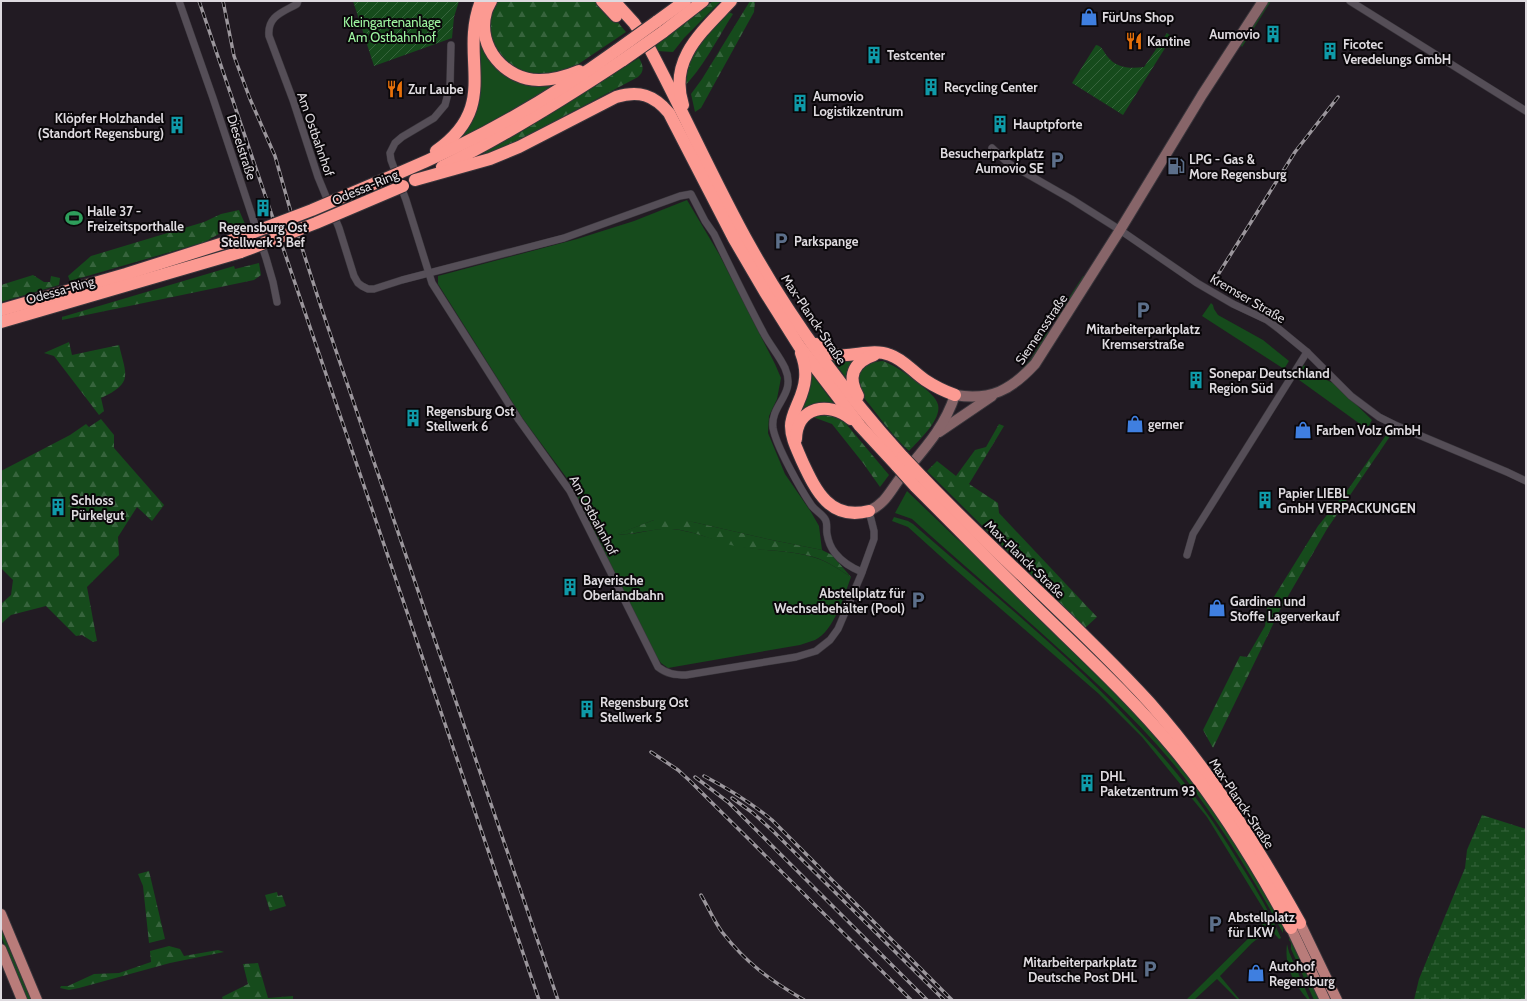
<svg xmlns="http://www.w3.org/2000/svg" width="1527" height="1001" viewBox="0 0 1527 1001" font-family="Cabin,sans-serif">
<defs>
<pattern id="forest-firs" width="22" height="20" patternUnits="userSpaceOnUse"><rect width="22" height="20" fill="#164b1c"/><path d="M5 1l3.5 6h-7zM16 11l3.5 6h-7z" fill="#37643d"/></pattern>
<pattern id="wetland-marsh" width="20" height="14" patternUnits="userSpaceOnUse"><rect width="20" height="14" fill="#164b1c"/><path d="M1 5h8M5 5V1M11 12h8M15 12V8" fill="none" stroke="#37643d"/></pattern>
<pattern id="garden-furrows" width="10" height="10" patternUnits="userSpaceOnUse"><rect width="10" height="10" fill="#164b1c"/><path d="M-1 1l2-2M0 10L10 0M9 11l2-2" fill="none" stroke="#37643d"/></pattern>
</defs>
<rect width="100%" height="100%" fill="#221b23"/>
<g fill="#164b1c">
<polygon points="1269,1 1271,1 1242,47 1240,44"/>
<polygon points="478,31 553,83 554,86 526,104 463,138 461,135 465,129"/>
<path d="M687,200L719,254L775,364L781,378L777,399L769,416L768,433L785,474L811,512L819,526L822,550L767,539L693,522L654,520L618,534C636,536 654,527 672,529C693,531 714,540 735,545C761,552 790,549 816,558C829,562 840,570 851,577C844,596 834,631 815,640C810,642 805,643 800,645L668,668L661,663L654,653L569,481L523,419L438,284V276L577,239L634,221Z"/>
<polygon points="1083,276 1084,276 1058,318 1056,318"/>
<polygon points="1211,303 1213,305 1214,309 1218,315 1263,340 1289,361 1284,369 1202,316"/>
<path d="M1047,332L1049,333C1039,348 1031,365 1016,375L1030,360Z"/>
<polygon points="862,355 847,379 831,358"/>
<polygon points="1304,365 1312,373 1335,384 1372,420 1367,429 1295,377"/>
<polygon points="811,373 835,405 800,418 798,411"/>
<path d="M907,491L955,537L983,561L1075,650L1167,747L1215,811L1283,921V933C1253,878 1222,826 1184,777C1141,722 1088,675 1037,629C995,592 953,556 912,519L895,513Z"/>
<path d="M894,517L908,521L913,524C991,593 1074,659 1144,736C1180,774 1210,815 1237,859C1253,884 1269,910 1281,938L1279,939L1270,929L1252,943L1220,976L1240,1000H1238L1217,979L1194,1000H1186L1269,918L1207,817L1142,737L1099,694L949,564L908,527L892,521Z"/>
<polygon points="1,928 32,1000 27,1000 1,936"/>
<polygon points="1290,935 1319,1000 1314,1000 1291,949 1291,943 1289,940"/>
<path d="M1287,944L1289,952L1310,1000H1308C1294,983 1284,967 1287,944Z"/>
</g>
<g fill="url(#forest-firs)">
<polygon points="495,1 596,1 615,19 626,32 568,71 557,75 521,73 499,57 488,31 493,4"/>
<polygon points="713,1 721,1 684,38 673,52 657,51 654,47"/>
<polygon points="750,1 755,1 754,12 701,108 695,112 691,94 702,79"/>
<path d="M727,11L733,14C716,41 703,68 681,90L688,61L696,48Z"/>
<path d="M639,58C643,65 645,71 638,77L506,147L486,155L482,152L539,120Z"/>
<polygon points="239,210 245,224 222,232 205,242 70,281 68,276 91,256 204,222 221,214"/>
<polygon points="259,263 261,275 254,280 62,320 62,317 234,266 235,269"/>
<polygon points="33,275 44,282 50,282 51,276 60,278 59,285 1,302 1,285"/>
<path d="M69,342L72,355L119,345C126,375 134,383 101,398L104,411L99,415L54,356L44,353Z"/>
<path d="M883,361C896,366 907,374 917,382C924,388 933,394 937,402C945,417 918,441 909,451C894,437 882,421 869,404C866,400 860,394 858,389C852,369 866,362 883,361Z"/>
<polygon points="823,412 842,419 889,475 880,487 863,463 832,424 810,416"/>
<polygon points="101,419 114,435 114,448 164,505 152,521 137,507 118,537 119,555 87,587 97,641 93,642 82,635 76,636 46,606 11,615 1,624 1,604 11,595 13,580 1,568 1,471 70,435 86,424 89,427"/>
<polygon points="999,424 1004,426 969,484 998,503 999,513 1097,617 1085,628 927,471 937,461 956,476 975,450 986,447"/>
<polygon points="1391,428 1395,429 1327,529 1280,610 1213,748 1203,730 1240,656 1247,657 1265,626 1267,608 1318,526 1349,488"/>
<path d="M674,519L693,522L767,539L822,550L832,555L851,577C840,570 829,562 817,558C791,549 762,552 735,546C714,541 693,530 671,529C652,528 635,535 617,534L654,520Z"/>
<polygon points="149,871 165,939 149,943 143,886 138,874"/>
<polygon points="277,892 278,896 282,895 286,906 270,911 265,895"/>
<polygon points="169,946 180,949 184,956 218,950 224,952 170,963 79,988 69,990 60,988 61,986 68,986 94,974 119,973 151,962 150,951"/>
<polygon points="258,963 268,998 293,996 293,1000 223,1000 222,997 248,984 243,964"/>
</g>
<polygon fill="url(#wetland-marsh)" points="1482,815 1526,829 1526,1000 1414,1000 1419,979 1465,868 1467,850"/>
<g fill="url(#garden-furrows)">
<polygon points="353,1 459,1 454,17 452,38 374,66"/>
<path d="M1167,33L1172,37L1123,115L1072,83L1096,45C1102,46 1103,51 1107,56C1116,68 1130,69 1144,67Z"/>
</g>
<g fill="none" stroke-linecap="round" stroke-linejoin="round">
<g stroke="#39353b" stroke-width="8">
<g id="street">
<polyline points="179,1 213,98 266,258 273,282 277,302"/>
<path d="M298,1L297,4C283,12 267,16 269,36L293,100L318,177L339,228L354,276L358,283L362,286L368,289H374L402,280L564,238L680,196L691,194L705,221L714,234C730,267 746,300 763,332C769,344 779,355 785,368C797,395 770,404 773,428C776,446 801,490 812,506C816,511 822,514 825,519C828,523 826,529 827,534C828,540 831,548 835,553C842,562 852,568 862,572"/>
<polyline points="1350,1 1526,111"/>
<path d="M451,45L450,86L445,105L434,118L402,137L395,143L390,153L391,160L406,200L432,283L519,420L570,491L658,667C667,674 675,675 686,675L796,657L816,651L830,640L838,629L861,575L874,539V531L869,511"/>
<polyline points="992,148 1008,163 1071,199 1120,230 1197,283 1233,304 1267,320 1279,329 1307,352 1351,396 1379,417 1395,425 1507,472 1526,481"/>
<polyline points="1187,555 1193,534 1307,352"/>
</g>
</g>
<g stroke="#39353b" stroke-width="12">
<g id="secondary">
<polyline points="939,432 992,396"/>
<path d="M869,511C886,503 890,491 901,477C923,450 944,429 955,395C991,401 1011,390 1035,364L1120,230L1202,95L1263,1"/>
</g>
</g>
<g stroke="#39353b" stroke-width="12">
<g id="primary">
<polyline points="1,914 37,1000"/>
<polyline points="1300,923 1337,1000"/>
<polyline points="1291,928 1325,1000"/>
<polyline points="1,949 22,1000"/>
</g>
</g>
<g stroke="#39353b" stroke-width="14">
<g id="highway">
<path d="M491,1C489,5 487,8 486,12C476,47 506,81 540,80C554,80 567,76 579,71"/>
<polyline points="602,1 616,16"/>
<path d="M614,1L634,23L644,38C681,106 712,178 750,246C792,321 845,393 903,457"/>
<polyline points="656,22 685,1"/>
<polyline points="663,32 703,1"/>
<path d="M683,105C668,59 703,31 731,1"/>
<path d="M436,151C502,105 458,59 481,1"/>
<path d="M442,167C505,136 564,99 623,60"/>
<path d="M399,173C476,141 549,99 617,50"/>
<path d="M415,180L490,159L519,147L616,97C639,90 654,95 669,113L734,239L765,292L799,346L860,426L897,466"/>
<polyline points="1,310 126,274 236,239"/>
<polyline points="1,322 241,252"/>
<path d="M816,344C820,347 825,351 829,353C849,360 870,347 890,355C903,359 913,372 925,380C934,386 944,391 955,395"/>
<path d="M801,353C808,371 806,385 798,403C795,410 791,418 791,426C791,438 797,449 802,461C816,491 830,521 869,511"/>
<path d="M858,396C847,377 853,362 874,355"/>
<path d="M796,439C797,406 829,401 851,419"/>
<path d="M922,477C995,554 1077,623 1149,702C1209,770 1256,844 1300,923"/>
<path d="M915,486C956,527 996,568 1037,608C1084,654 1132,698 1174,749C1220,804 1257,865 1291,928"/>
</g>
</g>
<use href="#street" stroke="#554e57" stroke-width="7"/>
<use href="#secondary" stroke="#876569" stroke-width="10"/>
<use href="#primary" stroke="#b97c7a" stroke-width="10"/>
<use href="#highway" stroke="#fc9a92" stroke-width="12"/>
<g stroke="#9b969c" stroke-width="3.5">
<g id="rail">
<polyline points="199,1 539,1000"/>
<polyline points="223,1 234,56 250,99 275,156 294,223 321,307 558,1000"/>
<polyline points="1214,281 1295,152 1338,97"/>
<polyline points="651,752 678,770 690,781 911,1000"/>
<path d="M704,776C729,789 750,802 772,820L952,1000"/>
<polyline points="695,777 728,802 927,1000"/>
<polyline points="732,798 753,813 774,832 944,1000"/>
<path d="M701,895C708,907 714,921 722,932C747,964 770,980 804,1000"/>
</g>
</g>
<use href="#rail" stroke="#0a070a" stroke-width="2" stroke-dasharray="6" stroke-linecap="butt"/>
<g stroke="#39353b" stroke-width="14" stroke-linecap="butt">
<g id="highway-bridge">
<polyline points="617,50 656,22"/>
<polyline points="623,60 663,32"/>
<polyline points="236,239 312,210 399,173"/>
<polyline points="241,252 316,223 403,186"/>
<polyline points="903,457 922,477"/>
<polyline points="897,466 915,486"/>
</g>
</g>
<use href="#highway-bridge" stroke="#fc9a92" stroke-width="12"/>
</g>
<defs>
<g id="shop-bare" transform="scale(1.38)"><path d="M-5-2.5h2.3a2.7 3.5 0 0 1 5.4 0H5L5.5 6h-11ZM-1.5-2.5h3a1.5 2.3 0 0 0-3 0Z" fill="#3f7fe0" stroke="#0a070a" stroke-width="2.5" paint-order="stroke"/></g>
<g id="building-bare" transform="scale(1.38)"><path d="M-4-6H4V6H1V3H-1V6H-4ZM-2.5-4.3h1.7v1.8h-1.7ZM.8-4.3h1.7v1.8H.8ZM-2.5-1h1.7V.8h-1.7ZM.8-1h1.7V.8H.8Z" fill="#0f9aa8" stroke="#0a070a" stroke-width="2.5" paint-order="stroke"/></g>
<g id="restaurant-bare" transform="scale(1.38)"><path d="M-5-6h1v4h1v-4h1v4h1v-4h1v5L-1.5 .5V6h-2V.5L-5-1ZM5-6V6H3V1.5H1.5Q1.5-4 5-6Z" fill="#e8710a" stroke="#0a070a" stroke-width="2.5" paint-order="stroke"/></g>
<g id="parking-bare" transform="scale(1.38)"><path d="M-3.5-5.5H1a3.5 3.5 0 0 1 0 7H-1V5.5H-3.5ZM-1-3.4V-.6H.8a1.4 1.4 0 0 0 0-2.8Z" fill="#5c6f8a" stroke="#0a070a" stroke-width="2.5" paint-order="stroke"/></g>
<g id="fuel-bare" transform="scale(1.38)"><path d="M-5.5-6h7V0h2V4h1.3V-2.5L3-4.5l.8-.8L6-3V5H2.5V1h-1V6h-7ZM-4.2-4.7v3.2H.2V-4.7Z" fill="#5c6f8a" stroke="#0a070a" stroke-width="2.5" paint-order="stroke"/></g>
<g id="stadium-bare" transform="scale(1.38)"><path d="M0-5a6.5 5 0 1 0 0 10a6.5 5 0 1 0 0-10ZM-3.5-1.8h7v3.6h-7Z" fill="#2e9e5b" stroke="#0a070a" stroke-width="2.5" paint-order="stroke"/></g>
</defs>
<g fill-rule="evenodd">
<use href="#shop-bare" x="1089" y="17"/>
<use href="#building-bare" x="1273" y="34"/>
<use href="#restaurant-bare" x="1134" y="41"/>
<use href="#building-bare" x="1330" y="51"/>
<use href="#building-bare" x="874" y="55"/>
<use href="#building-bare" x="931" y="87"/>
<use href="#restaurant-bare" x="395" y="89"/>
<use href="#building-bare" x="800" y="103"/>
<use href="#building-bare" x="1000" y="124"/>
<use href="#building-bare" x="177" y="125"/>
<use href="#parking-bare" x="1057" y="160"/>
<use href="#fuel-bare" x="1176" y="166"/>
<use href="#building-bare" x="263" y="208"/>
<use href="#stadium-bare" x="74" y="218"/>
<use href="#parking-bare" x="781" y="241"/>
<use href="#parking-bare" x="1143" y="310"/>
<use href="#building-bare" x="1196" y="380"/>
<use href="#building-bare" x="413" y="418"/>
<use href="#shop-bare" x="1135" y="424"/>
<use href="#shop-bare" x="1303" y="430"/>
<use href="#building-bare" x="1265" y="500"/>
<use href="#building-bare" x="58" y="507"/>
<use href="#building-bare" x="570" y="587"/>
<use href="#parking-bare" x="918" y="600"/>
<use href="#shop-bare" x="1217" y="608"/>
<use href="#building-bare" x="587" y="709"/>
<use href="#building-bare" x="1087" y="783"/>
<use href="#parking-bare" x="1215" y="924"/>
<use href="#parking-bare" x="1150" y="969"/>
<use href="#shop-bare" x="1256" y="973"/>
</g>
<g text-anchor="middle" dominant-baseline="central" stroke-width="4" stroke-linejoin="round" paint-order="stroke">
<g font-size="13" font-weight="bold" fill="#dedadf" stroke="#0a070a" text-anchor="start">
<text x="1102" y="17">FürUns Shop</text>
<text x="1260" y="34" text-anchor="end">Aumovio</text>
<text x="1147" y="41">Kantine</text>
<text x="1343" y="44">Ficotec<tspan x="1343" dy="15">Veredelungs GmbH</tspan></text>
<text x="887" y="55">Testcenter</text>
<text x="944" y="87">Recycling Center</text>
<text x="408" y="89">Zur Laube</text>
<text x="813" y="96">Aumovio<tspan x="813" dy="15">Logistikzentrum</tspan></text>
<text x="164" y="118" text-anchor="end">Klöpfer Holzhandel<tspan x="164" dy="15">(Standort Regensburg)</tspan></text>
<text x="1013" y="124">Hauptpforte</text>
<text x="1044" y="153" text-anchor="end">Besucherparkplatz<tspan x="1044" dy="15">Aumovio SE</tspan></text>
<text x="1189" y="159">LPG - Gas &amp;<tspan x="1189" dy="15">More Regensburg</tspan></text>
<text x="87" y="211">Halle 37 -<tspan x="87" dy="15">Freizeitsporthalle</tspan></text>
<text x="263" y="227" text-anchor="middle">Regensburg Ost<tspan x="263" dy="15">Stellwerk 3 Bef</tspan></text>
<text x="794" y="241">Parkspange</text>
<text x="1143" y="329" text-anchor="middle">Mitarbeiterparkplatz<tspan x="1143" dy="15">Kremserstraße</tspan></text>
<text x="1209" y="373">Sonepar Deutschland<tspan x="1209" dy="15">Region Süd</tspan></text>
<text x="426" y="411">Regensburg Ost<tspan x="426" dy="15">Stellwerk 6</tspan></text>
<text x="1148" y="424">gerner</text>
<text x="1316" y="430">Farben Volz GmbH</text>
<text x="1278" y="493">Papier LIEBL<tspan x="1278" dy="15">GmbH VERPACKUNGEN</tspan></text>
<text x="71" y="500">Schloss<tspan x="71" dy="15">Pürkelgut</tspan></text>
<text x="583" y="580">Bayerische<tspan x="583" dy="15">Oberlandbahn</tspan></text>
<text x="905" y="593" text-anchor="end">Abstellplatz für<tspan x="905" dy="15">Wechselbehälter (Pool)</tspan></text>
<text x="1230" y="601">Gardinen und<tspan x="1230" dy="15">Stoffe Lagerverkauf</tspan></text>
<text x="600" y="702">Regensburg Ost<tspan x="600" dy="15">Stellwerk 5</tspan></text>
<text x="1100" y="776">DHL<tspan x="1100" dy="15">Paketzentrum 93</tspan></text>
<text x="1228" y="917">Abstellplatz<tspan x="1228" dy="15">für LKW</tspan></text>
<text x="1137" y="962" text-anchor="end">Mitarbeiterparkplatz<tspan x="1137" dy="15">Deutsche Post DHL</tspan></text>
<text x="1269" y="966">Autohof<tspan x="1269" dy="15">Regensburg</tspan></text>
</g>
<g font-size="13" fill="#9ef6a1" stroke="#0a070a">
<text x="392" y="22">Kleingartenanlage<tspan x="392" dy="15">Am Ostbahnhof</tspan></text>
</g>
<g font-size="13" fill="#dedadf" stroke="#0a070a">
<text transform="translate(316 134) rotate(71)">Am Ostbahnhof</text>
<text transform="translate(242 147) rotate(72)">Dieselstraße</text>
<text transform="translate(365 187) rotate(-23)">Odessa-Ring</text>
<text transform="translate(60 290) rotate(-16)">Odessa-Ring</text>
<text transform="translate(1248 298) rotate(30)">Kremser Straße</text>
<text transform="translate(814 319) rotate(56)">Max-Planck-Straße</text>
<text transform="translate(1041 329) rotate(-56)">Siemensstraße</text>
<text transform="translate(594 515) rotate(62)">Am Ostbahnhof</text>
<text transform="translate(1025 559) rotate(44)">Max-Planck-Straße</text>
<text transform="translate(1242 803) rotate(56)">Max-Planck-Straße</text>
</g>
</g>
<rect width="1527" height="1001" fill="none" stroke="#dedadf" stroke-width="4"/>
</svg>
